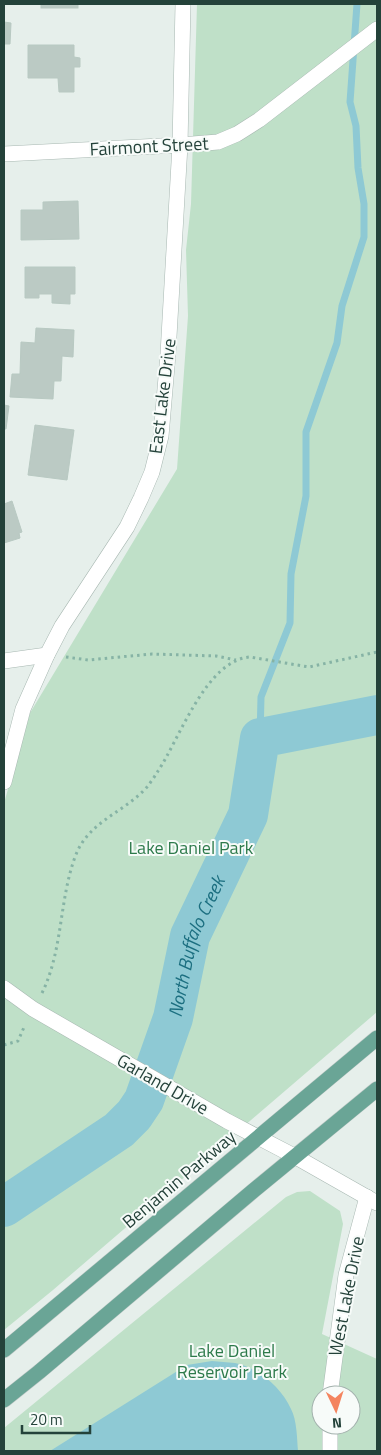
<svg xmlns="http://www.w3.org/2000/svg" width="381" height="1455" viewBox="0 0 381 1455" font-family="'Titillium Web',sans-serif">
<rect width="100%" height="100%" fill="#e6efeb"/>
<g fill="#bfe0c8" fill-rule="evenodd">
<polygon points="197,4 377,4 377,1012 53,1290 4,1330 4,803 30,713 177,469 188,316 186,250 191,204"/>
<path d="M310,1191L340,1211L343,1224L322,1334L377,1359V1451H4V1428L286,1197L297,1192ZM321,1395H351V1425H321Z"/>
</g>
<path fill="#8ec9d4" d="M212,1361C219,1362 227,1362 235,1363C259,1368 281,1387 291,1409C297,1420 297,1439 298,1451H50L187,1365Z"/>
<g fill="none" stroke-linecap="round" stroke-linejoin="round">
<polyline stroke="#8ec9d4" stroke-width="7" points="260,738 261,697 290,623 291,574 306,496 306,432 337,343 342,306 364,237 364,204 358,168 356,126 350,102 357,4"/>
<path stroke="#8ec9d4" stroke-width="40" id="s1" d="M4,1207L119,1130L134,1115L144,1100L173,1018L190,936L248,815L260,738L377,715"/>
</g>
<g fill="#bbcac4" stroke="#b8c9c2">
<rect x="41" y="4" width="37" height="4"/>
<polygon points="4,22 11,23 10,44 4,44"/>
<polygon points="28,45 74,45 74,57 80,58 80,67 74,67 74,92 59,92 58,78 28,78"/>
<polygon points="78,201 79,239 21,240 21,210 43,210 43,202"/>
<polygon points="25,267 75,267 75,294 70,294 70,304 52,303 52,294 39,294 39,298 25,298"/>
<polygon points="36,328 74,330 73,357 62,356 61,381 54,381 53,399 10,397 12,374 20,374 21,342 35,343"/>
<polygon points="4,405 9,406 6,429 4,429"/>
<polygon points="35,425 74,430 67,480 28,475"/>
<polygon points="12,501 22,532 19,533 20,538 4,543 4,504"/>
</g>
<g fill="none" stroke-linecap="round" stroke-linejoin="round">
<g stroke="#a8b8b2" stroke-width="16">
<g id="street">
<polyline points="4,154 180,145 218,142 237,134 259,120 377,29"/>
<polyline points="4,661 47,655"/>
<polyline points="4,782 23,709 47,655 62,626 127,527 141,498 152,472 161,436 168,354 180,145 183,4"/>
<polyline points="4,988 33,1009 227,1121 296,1157 377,1203"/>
<polyline points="330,1395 346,1275 367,1197"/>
<polyline points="330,1425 330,1451"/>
</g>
</g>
<g stroke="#c2cac8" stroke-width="16">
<g id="primary">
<polyline points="4,1350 377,1038"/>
<polyline points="4,1400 39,1372 253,1191 377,1089"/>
</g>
</g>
<g stroke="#86b3a5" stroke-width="3" stroke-dasharray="2.5 4" stroke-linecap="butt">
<polyline points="66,657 88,660 152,654 216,656 236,660"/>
<path d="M42,993C63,950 59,901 75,857C88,821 124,813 147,787C151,782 155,776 158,771C179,740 206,660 250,657L309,667L377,652"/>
<polyline points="4,1045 18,1041 25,1025"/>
</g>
<use href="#street" stroke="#fff" stroke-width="15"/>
<use href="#primary" stroke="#6aa596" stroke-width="15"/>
</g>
<g text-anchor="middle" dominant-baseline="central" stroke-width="4" stroke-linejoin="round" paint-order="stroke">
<g font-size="18" fill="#24423a" stroke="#f7fbf9">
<text transform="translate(149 146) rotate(-3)">Fairmont Street</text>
<text transform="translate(162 396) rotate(-83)">East Lake Drive</text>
<text transform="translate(163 1084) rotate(30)">Garland Drive</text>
<text transform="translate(179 1179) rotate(-40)">Benjamin Parkway</text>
<text transform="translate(346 1296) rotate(-79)">West Lake Drive</text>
</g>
<g font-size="18" fill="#2d7a4b" stroke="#f7fbf9">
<text x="191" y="847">Lake Daniel Park</text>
<text x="232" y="1350">Lake Daniel<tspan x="232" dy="21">Reservoir Park</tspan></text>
</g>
<g font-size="19" font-style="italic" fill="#1c6f80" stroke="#f7fbf9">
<text stroke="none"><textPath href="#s1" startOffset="340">North Buffalo Creek</textPath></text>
</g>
</g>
<rect width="381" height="1455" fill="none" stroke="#24423a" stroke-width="10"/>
<g transform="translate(336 1410) rotate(176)"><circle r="24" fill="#f7fbf9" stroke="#a3b1ad"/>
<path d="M0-4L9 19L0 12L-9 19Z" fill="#f4845f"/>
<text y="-8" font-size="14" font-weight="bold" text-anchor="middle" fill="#24423a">N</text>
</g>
<path d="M22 1425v8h68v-8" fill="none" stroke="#24423a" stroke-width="2.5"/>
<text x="30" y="1425" font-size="15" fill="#24423a" stroke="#f7fbf9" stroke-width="4" paint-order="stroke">20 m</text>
</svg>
